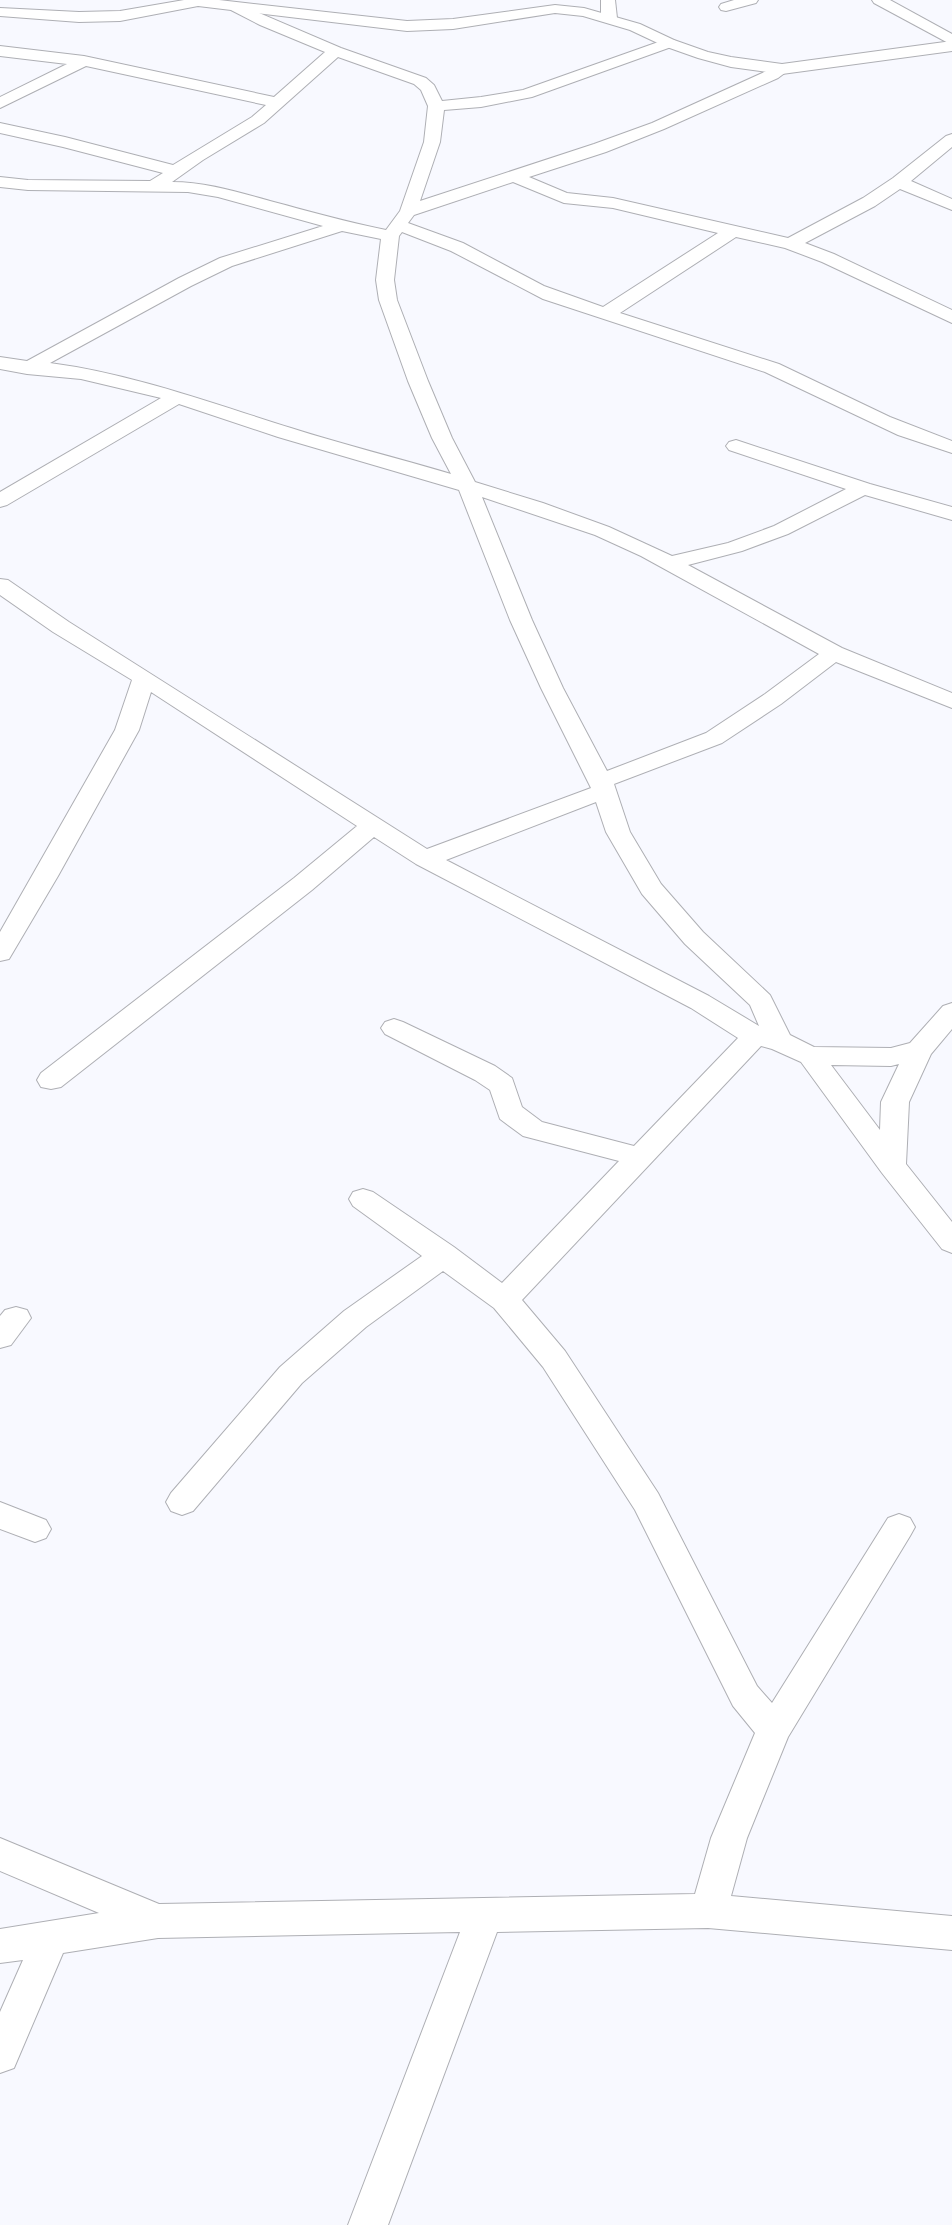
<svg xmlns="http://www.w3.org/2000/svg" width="952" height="2225" viewBox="0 0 952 2225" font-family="Mulish,sans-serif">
<rect width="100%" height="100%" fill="#f8f9ff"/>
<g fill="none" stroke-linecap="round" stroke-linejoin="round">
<g stroke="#aeafb4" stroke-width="2">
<g id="street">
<polygon points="601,0 615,0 617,18 614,21 604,21 601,18"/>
<polygon points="734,0 758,0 756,3 726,11 721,10 719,7 721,4"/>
<polygon points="872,0 890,0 952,34 952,45 874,3"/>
<path d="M236,3L341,48L426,78L434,85L442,101L481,97L523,90L664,40H674L677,43L674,46L532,97L481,107L444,110L440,142L420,201L594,144L652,123L782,64L788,66L790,69L778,78L664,129L606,152L529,177L567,193L613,198L788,238L863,198L893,178L946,136L952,134V147L911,181L952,199V210L900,189L875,206L805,243L834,254L952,310V323L822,262L785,248L736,237L620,313L779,364L890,417L952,441V453L898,435L765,372L543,299L451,251L402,232L399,236L394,280L397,300L428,381L452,438L475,482L543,503L609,527L672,556L728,543L774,526L846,489L729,450L726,446L729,442L736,440L870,484L952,507V520L865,495L788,534L742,551L688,565L842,648L952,693V708L836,662L781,704L722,743L614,784L630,832L661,884L703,932L770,995L790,1035L814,1047L891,1048L910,1043L943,1006L952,1003V1029L931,1054L909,1102L906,1164L952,1222V1253L942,1249L882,1173L801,1062L772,1049L761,1046L522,1300L565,1351L658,1493L757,1686L772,1703L888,1518L899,1514L910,1518L915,1527L910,1536L788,1737L747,1838L731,1896L952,1916V1950L708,1928L497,1932L388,2225H348L460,1932L158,1938L63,1953L14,2068L0,2073V2012L23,1960L0,1963V1929L99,1913L0,1871V1838L159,1904L695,1894L711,1838L755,1733L733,1706L635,1510L543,1367L494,1308L443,1271L366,1327L302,1383L193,1511L182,1515L171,1511L166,1502L171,1493L280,1367L344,1311L422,1256L353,1206L349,1199L353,1192L363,1189L373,1192L454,1247L502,1283L619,1161L523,1136L500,1119L490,1090L475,1080L385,1034L381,1028L385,1022L394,1019L403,1022L495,1066L512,1078L522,1107L542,1122L634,1146L738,1038L691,1008L416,864L374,837L312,890L61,1087L51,1089L41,1087L37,1080L41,1073L294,878L357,826L151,692L139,730L58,876L9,959L0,961V932L115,730L132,680L53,632L0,595V579L8,580L69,622L427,849L591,788L541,688L510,620L459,490L278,437L179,404L7,505L0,507V492L161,398L81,379L27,374L0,369V357L27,361L179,278L220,258L323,226L218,197L188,192L28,190L0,187V177L28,180L150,181L163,173L63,147L0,133V123L65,137L173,165L252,117L266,105L86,66L0,108V97L67,64L0,56V46L84,56L274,97L325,52L260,25L231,10L229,7L231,4ZM338,57L414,84L421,90L428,106L424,142L400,211L386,230C346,222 308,211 270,201C237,192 206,182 172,182L203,160L264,123ZM513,182L564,203L613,208L718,233L603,307L544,286L463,243L408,223L414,215ZM342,231L381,239L376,280L379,300L408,381L432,438L451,474C398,458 344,445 291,428C211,403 133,374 50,363L191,286L232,266ZM482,497L595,535L641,556L819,654L765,694L706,733L607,771L563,688L532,620ZM596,802L606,832L642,894L685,944L750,1005L759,1026L709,996L446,860ZM899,1064L881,1102L880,1130L831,1065L891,1066Z"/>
<polygon points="16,1307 27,1310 31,1318 11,1345 0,1348 0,1316 5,1310"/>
<polygon points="0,1502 46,1520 51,1529 46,1538 35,1542 0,1529"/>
</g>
</g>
<g stroke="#aeafb4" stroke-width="2">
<polygon id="secondary" points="184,0 219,0 407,21 453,19 555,5 584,8 640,24 674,40 708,52 731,57 782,64 952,41 952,51 782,74 731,67 698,58 664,46 630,30 583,16 555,13 453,29 407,31 198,6 120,21 79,22 0,16 0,8 79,12 120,11"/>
</g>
<use href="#street" fill="#fff" fill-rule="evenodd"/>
<use href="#secondary" fill="#fff" fill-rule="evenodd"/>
</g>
</svg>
